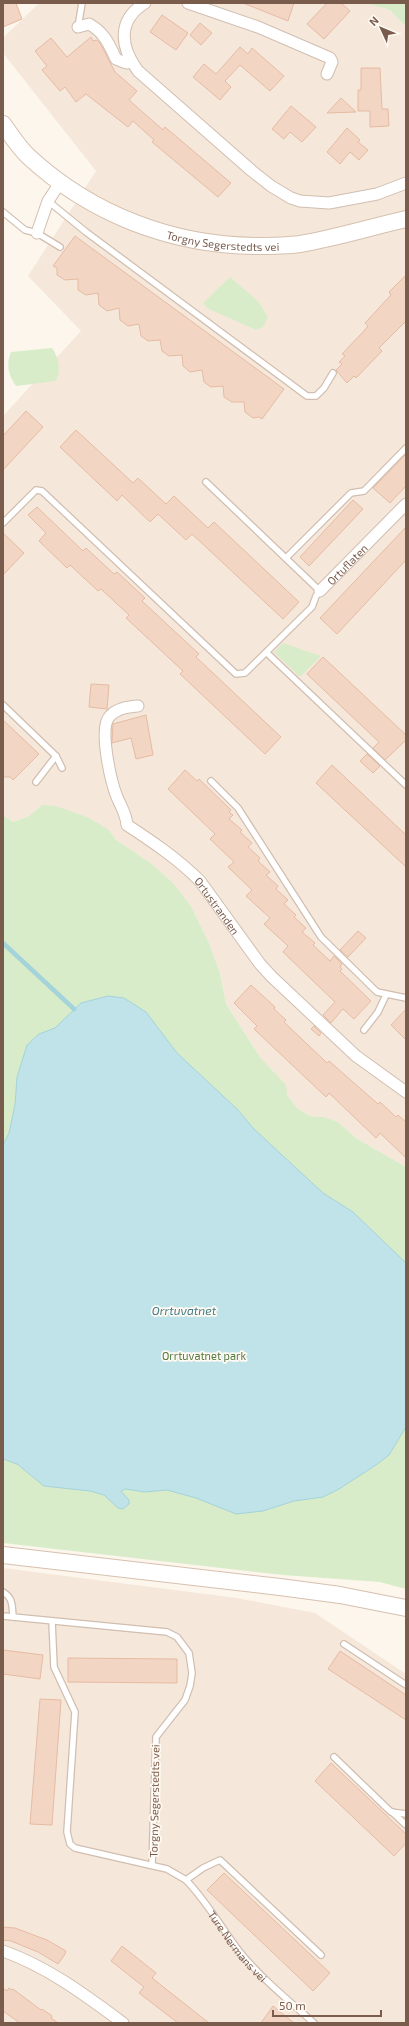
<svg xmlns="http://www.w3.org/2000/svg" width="409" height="2026" viewBox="0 0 409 2026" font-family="'Exo 2',sans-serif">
<rect width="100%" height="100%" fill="#fdf6ec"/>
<g fill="#f5e8da">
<polygon points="39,3 365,3 390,10 406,27 406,1167 356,1138 338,1122 324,1117 310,1116 297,1108 287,1095 273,1071 260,1057 226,1004 220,973 209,943 191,906 173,883 152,864 115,840 108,829 42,805 29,816 13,822 3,815 3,416 81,331 28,276 96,171 3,53 3,38"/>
<polygon points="3,1568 237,1598 315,1613 406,1674 406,2023 3,2023"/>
</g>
<g fill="#d8ecc9">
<polygon points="365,3 406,3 406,27 390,10"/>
<polygon points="230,277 258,301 268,317 263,327 256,330 207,308 203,303"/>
<path d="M52,348C59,358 61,370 56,381L16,386C8,375 6,364 11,352Z"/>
<polygon points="283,643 321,656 300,677 274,652"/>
<polygon points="42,805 56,806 87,817 108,829 116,840 152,864 173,883 191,906 209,943 220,973 226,1004 260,1057 286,1085 287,1095 297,1108 310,1116 324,1117 338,1122 356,1138 406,1167 406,1589 380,1582 283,1575 3,1543 3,815 13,822 29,816"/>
</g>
<polygon fill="#bfe3e8" stroke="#a5d3da" points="108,996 124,998 146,1012 177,1053 237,1109 254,1129 323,1193 353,1212 406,1263 406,1427 389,1455 376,1465 339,1489 323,1497 294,1501 263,1511 236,1514 196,1498 167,1490 145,1492 125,1489 121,1491 129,1500 129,1504 123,1509 118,1508 104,1495 90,1491 44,1486 17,1464 3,1459 3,1145 9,1133 15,1105 17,1077 27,1045 39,1034 55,1028 81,1003"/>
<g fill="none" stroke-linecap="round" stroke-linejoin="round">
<polyline stroke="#a5d3da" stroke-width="4.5" points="3,943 74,1009"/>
</g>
<g fill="#f3d5c3" stroke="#e6bba3">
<polygon points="3,3 16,3 22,19 3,27"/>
<polygon points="243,3 294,3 288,21"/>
<polygon points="327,3 341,3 350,11 324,39 307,24"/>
<polygon points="162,15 188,33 176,50 150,32"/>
<polygon points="200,23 212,33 201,45 190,35"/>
<polygon points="91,37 93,41 97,40 100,43 115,72 137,91 129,100 163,130 165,127 231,183 218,197 152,142 154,140 133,121 128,127 86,94 76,102 65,87 60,91 42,70 47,66 35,51 51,38 67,57"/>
<polygon points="240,47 248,54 252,48 284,76 270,91 240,65 225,81 231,87 220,100 193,77 204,64 216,74"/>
<polygon points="361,68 380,68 382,109 388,109 389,126 370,127 370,111 358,111 358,90 361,90"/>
<polygon points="341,98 356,112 327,113"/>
<polygon points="291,106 316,127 302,142 290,132 284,139 272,129"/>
<polygon points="347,128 360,140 358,142 368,150 359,160 350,152 340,164 327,152"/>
<polygon points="75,236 284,389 262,419 259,417 253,418 245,412 244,402 232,402 224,397 223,386 211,387 204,382 202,370 190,372 183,366 182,355 169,356 162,351 160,340 148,341 141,336 139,324 128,326 120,320 119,308 107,311 99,305 98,293 86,295 78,290 78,279 65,280 57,275 57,268 53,266"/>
<polygon points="406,275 406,321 379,348 382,351 356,378 354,376 347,383 336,370 342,364 339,362 345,356 342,354 363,332 368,326 365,323 391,295 389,292"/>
<polygon points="26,411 43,427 3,470 3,436"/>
<polygon points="76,430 133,483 138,478 166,504 174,496 208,528 214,522 299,602 283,619 192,534 186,540 158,514 150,522 122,495 117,501 60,447"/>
<polygon points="406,454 406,486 390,503 373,488"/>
<polygon points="353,500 363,509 309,566 300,557"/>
<polygon points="37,507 83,551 86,548 114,574 117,572 145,598 142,601 199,654 196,657 281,737 265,754 180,674 183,671 126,618 129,615 101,589 98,591 70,565 67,568 39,541 46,533 28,515"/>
<polygon points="406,527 406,560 337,634 320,618"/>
<polygon points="3,533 24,553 3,575"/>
<polygon points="323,657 406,735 406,740 385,760 373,748 379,742 307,674"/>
<polygon points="91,684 109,685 107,709 89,707"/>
<polygon points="146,715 153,755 136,759 131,738 112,743 113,724"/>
<polygon points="3,720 39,754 13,780 10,777 3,777"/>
<polygon points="367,754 380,766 373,773 360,761"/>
<polygon points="332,765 406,835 406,867 316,783"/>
<polygon points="185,770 197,781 199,779 231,810 229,812 233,815 229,819 242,830 240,832 252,843 248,847 260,858 258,861 270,872 266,875 278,886 276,889 288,900 284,904 296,915 294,917 306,928 302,932 315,943 313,945 330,961 334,956 342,964 340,967 342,969 340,971 371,1001 354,1019 343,1009 331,1023 323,1015 335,1002 283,952 288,946 264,924 270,918 246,896 252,890 228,867 234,862 210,839 215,834 168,789"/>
<polygon points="358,931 366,938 348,957 340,950"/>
<polygon points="251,985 275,1007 274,1009 286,1020 284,1022 327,1063 329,1061 378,1104 380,1102 396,1117 398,1115 406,1122 406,1158 380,1133 376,1138 329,1093 326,1097 254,1029 257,1026 234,1003"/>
<polygon points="406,1009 406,1040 391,1025"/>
<polygon points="314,1026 321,1033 319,1036 311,1029"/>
<polygon points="3,1650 43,1655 40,1679 3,1674"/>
<polygon points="340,1651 406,1695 406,1720 328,1669"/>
<polygon points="68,1658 177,1659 177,1683 68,1682"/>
<polygon points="40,1699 61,1700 52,1825 30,1824"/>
<polygon points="331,1763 406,1834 406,1843 394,1856 315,1781"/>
<polygon points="224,1873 330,1973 313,1991 207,1890"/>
<polygon points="3,1927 15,1928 47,1940 66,1951 65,1954 58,1964 38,1952 11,1941 3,1940"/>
<polygon points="122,1946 156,1973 152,1978 209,2023 178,2023 139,1993 144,1987 111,1961"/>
<polygon points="3,1988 7,1991 9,1988 12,1990 13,1989 41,2010 42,2009 52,2016 51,2018 58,2023 20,2023 3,2011"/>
<polygon points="273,2006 294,2023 261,2023"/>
</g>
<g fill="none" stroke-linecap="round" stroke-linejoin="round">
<g stroke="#d1beb0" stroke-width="8">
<g id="lane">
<polyline points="78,27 82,3"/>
<polyline points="48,201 86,232 307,396 316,396 324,388 333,373"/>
<polyline points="3,212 25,230 37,233 60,247"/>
<polyline points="3,523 36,490 42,491 236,674 245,673 312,607 316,596 320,591 206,482"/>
<polyline points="286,558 351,493 364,491 406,448"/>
<polyline points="267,653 406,785"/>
<polyline points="3,705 56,756 62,768"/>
<polyline points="211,781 238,808 321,937 377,992 406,998"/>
<polyline points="36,782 56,756"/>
<polyline points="364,1030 378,1012 386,995"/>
<path d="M3,1592C13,1598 12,1605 13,1617L167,1632L177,1637L189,1653L192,1673L190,1686L185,1700L156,1737L152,1865"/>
<polyline points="3,1616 13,1617"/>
<polyline points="52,1621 54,1667 75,1712 67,1832 70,1844 75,1848 167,1869 186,1880 203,1868 220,1860 321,1955"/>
<polyline points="344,1644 406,1685"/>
<polyline points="334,1757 391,1812 406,1814"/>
<polyline points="392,1812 406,1825"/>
<path id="s1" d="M186,1880C207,1902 221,1927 239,1951C261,1978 288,2000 314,2023"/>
</g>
</g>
<g stroke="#d1beb0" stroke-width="13">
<g id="street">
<path d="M145,3C117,20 120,47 138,71L252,171L271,186L291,198L300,201L329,203L377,194L406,183"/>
<polyline points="188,3 258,27 330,58 332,62 327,74"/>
<path d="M78,27L89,24C104,32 109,44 116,59L126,63L132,62"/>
<polyline points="37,233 48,201 60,183"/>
<path id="s2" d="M320,591L406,504"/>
<path id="s3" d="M138,706C128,707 117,708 110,716C98,727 111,782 117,797C121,807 126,813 127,825C153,842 178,859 200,881L260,964L272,977L356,1056L406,1092"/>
<path d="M3,1951C48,1967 85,1995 123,2023"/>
</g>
</g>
<g stroke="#d6c0b0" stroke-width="18">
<g id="secondary">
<path id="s4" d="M3,124C11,135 19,148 29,157C91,214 171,245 255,246C269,246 285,246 300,244C336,238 371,227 406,219"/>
<polyline points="3,1555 280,1587 340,1595 406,1608"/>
</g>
</g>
<use href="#lane" stroke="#fff" stroke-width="5.5"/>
<use href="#street" stroke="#fff" stroke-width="11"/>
<use href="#secondary" stroke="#fff" stroke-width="16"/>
</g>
<g text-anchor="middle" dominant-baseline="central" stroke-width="3.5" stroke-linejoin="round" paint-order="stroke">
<g font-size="11" fill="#7a5c4d" stroke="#fffaf3">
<text stroke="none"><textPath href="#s4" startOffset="258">Torgny Segerstedts vei</textPath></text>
<text stroke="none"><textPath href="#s2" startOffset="38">Ortuflaten</textPath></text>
<text stroke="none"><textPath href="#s3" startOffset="266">Ortustranden</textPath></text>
<text transform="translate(154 1801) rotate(-89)">Torgny Segerstedts vei</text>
<text stroke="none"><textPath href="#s1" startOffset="84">Ture Nermans vei</textPath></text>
</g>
<g font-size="11" fill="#537a41" stroke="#fffaf3">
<text x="204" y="1355">Orrtuvatnet park</text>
</g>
<g font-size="12" font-style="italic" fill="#437c86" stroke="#fffaf3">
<text x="184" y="1310">Orrtuvatnet</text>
</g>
</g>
<rect width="409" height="2026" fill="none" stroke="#7a5c4d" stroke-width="8"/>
<g transform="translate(381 28) rotate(314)" stroke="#fffaf3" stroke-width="3" paint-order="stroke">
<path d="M0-3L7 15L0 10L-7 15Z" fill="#7a5c4d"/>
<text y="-6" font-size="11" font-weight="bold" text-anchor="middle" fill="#7a5c4d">N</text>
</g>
<path d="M273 2010v6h108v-6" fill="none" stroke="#7a5c4d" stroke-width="2"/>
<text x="279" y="2010" font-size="12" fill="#7a5c4d" stroke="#fffaf3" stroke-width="3" paint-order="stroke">50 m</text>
</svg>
